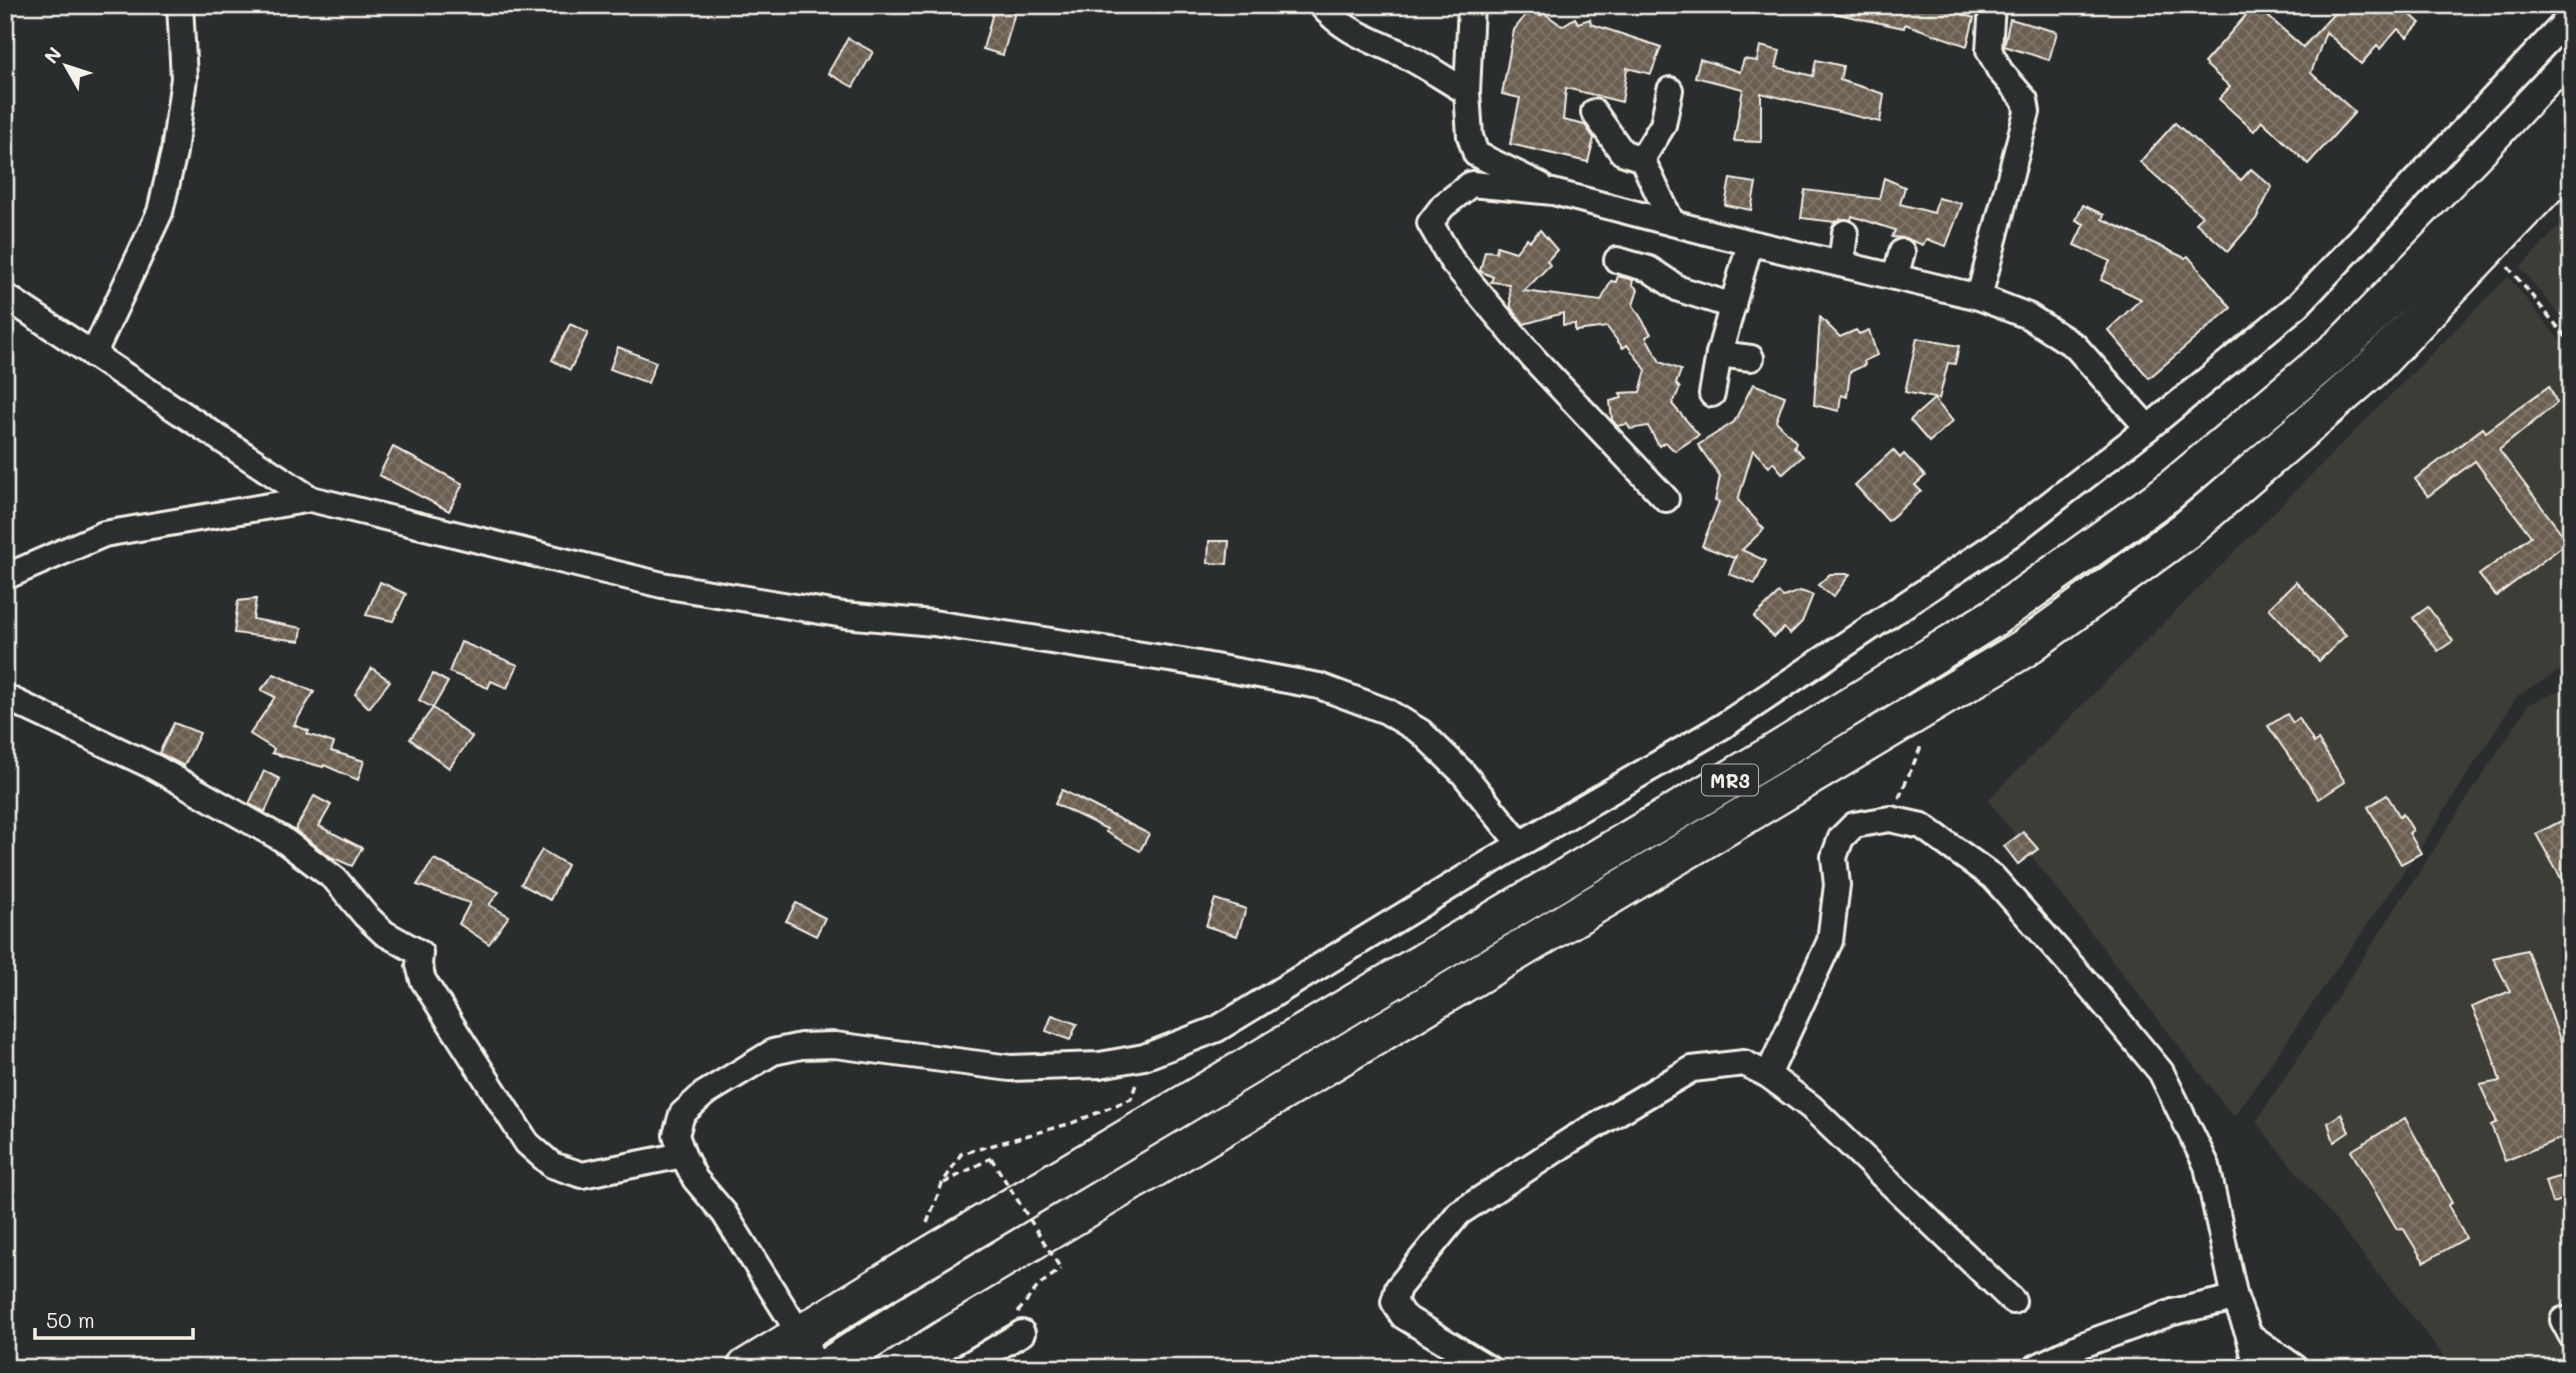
<svg xmlns="http://www.w3.org/2000/svg" width="2576" height="1373" viewBox="0 0 2576 1373" font-family="Mali,sans-serif">
<defs>
<pattern id="building-cross-hatch" width="8" height="8" patternUnits="userSpaceOnUse" patternTransform="scale(1.75)"><rect width="8" height="8" fill="#6b5e51"/><path d="M0 0l8 8M0 8l8-8" fill="none" stroke="#81766a"/></pattern>
</defs>
<rect width="100%" height="100%" fill="#2a2d2e"/>
<filter id="ink" filterUnits="userSpaceOnUse"><feTurbulence type="fractalNoise" baseFrequency=".0143" numOctaves="2"/><feDisplacementMap in="SourceGraphic" scale="14" xChannelSelector="R" yChannelSelector="G"/><feConvolveMatrix kernelMatrix="1 2 1 2 8 2 1 2 1" color-interpolation-filters="sRGB"/></filter>
<g filter="url(#ink)">
<g fill="#3e3c38">
<polygon points="2571,214 2571,329 2520,268"/>
<polygon points="2508,277 2571,354 2571,664 2518,695 2425,841 2234,1117 1988,800"/>
<polygon points="2571,686 2571,1368 2454,1368 2256,1122 2529,704"/>
</g>
<g fill="url(#building-cross-hatch)" stroke="#f4f1e8" stroke-width="2">
<polygon points="995,5 1017,5 1003,55 983,49"/>
<polygon points="1834,5 1934,5 1974,18 1967,46 1905,24 1904,28 1833,13"/>
<polygon points="2255,5 2303,47 2342,5 2400,5 2420,23 2407,37 2398,29 2380,49 2377,46 2361,64 2326,32 2311,73 2355,112 2308,164 2262,121 2254,131 2219,99 2230,87 2204,63"/>
<polygon points="1532,7 1540,16 1544,13 1562,26 1575,18 1578,23 1590,19 1591,24 1661,47 1651,74 1627,68 1622,102 1566,88 1563,120 1585,125 1594,138 1588,162 1510,144 1520,98 1502,94 1514,30"/>
<polygon points="2010,19 2057,32 2049,60 2004,46"/>
<polygon points="848,38 873,52 853,87 828,73"/>
<polygon points="1760,46 1780,51 1776,67 1813,76 1816,60 1843,66 1840,80 1884,94 1880,122 1761,93 1761,142 1734,141 1743,89 1695,77 1700,59 1740,72 1744,59 1757,61"/>
<polygon points="2175,123 2241,180 2251,169 2272,187 2256,219 2228,251 2196,223 2202,216 2140,162"/>
<polygon points="1884,178 1905,187 1900,204 1934,213 1938,198 1962,204 1946,246 1926,239 1923,245 1905,238 1892,237 1895,230 1852,216 1851,220 1840,219 1835,222 1801,218 1805,190 1879,199"/>
<polygon points="1730,179 1756,183 1751,210 1725,205"/>
<polygon points="2083,205 2104,215 2102,219 2185,258 2188,256 2231,308 2149,378 2108,330 2141,299 2101,280 2110,261 2074,245 2084,224 2076,220"/>
<polygon points="1540,230 1557,250 1547,261 1550,265 1524,291 1601,301 1611,281 1616,282 1618,276 1633,280 1632,284 1638,290 1633,305 1651,334 1646,337 1660,362 1681,370 1676,384 1680,388 1672,404 1699,435 1675,451 1665,442 1659,446 1648,426 1630,429 1627,424 1617,426 1612,420 1610,401 1622,398 1620,393 1640,392 1646,370 1627,345 1623,348 1607,327 1575,331 1575,324 1563,325 1563,313 1524,324 1511,308 1509,284 1491,282 1493,277 1480,271 1485,251 1496,252 1497,246 1516,252 1527,238 1530,241"/>
<polygon points="1820,317 1840,337 1856,330 1859,334 1869,330 1877,355 1864,361 1865,365 1850,372 1847,397 1841,395 1839,411 1814,405"/>
<polygon points="570,324 588,333 570,370 552,360"/>
<polygon points="1917,338 1959,346 1955,364 1948,363 1939,399 1905,392"/>
<polygon points="618,347 656,362 648,383 610,369"/>
<polygon points="1753,384 1785,396 1776,421 1796,442 1794,447 1803,456 1783,474 1773,462 1769,467 1753,450 1738,500 1764,529 1742,550 1766,561 1755,584 1729,574 1736,556 1733,558 1702,546 1719,502 1715,501 1720,476 1698,445 1734,422"/>
<polygon points="2549,386 2557,403 2499,450 2568,542 2496,596 2479,575 2531,536 2475,461 2428,496 2415,479 2483,428 2486,432"/>
<polygon points="1934,399 1953,421 1929,442 1910,420"/>
<polygon points="393,447 463,484 449,511 379,475"/>
<polygon points="1893,450 1900,458 1904,454 1925,476 1915,485 1921,491 1888,521 1855,485"/>
<polygon points="1209,541 1229,541 1227,564 1208,563"/>
<polygon points="1830,574 1850,574 1833,597 1818,585"/>
<polygon points="380,582 406,594 393,621 366,615"/>
<polygon points="2296,582 2346,635 2319,661 2269,608"/>
<polygon points="1800,591 1813,595 1802,622 1790,634 1784,628 1774,637 1754,617 1779,593 1783,597"/>
<polygon points="256,599 253,619 302,628 300,641 234,633 238,601"/>
<polygon points="2428,607 2453,641 2438,651 2413,618"/>
<polygon points="461,642 518,665 507,688 491,681 488,688 449,672"/>
<polygon points="372,668 390,681 369,708 355,694"/>
<polygon points="274,674 314,692 294,725 309,731 307,734 334,743 331,751 364,761 358,780 324,765 323,767 272,753 274,749 250,734 275,697 261,690"/>
<polygon points="433,674 448,682 433,708 419,700"/>
<polygon points="433,708 472,737 449,768 410,739"/>
<polygon points="2287,714 2293,723 2299,718 2314,743 2318,740 2345,782 2319,799 2268,726"/>
<polygon points="174,723 200,733 184,766 159,753"/>
<polygon points="264,771 280,779 265,812 249,804"/>
<polygon points="1062,790 1149,834 1140,851 1106,832 1107,829 1055,804"/>
<polygon points="2387,795 2400,817 2403,814 2413,830 2409,833 2421,853 2401,864 2368,807"/>
<polygon points="314,796 331,805 319,826 362,848 352,866 331,857 295,830"/>
<polygon points="2571,816 2571,896 2536,834"/>
<polygon points="2023,832 2038,849 2018,864 2004,846"/>
<polygon points="542,850 567,865 550,900 521,884"/>
<polygon points="434,859 499,892 489,905 509,916 489,944 459,924 470,903 417,885"/>
<polygon points="1215,899 1246,909 1237,936 1206,926"/>
<polygon points="796,903 825,918 816,936 786,921"/>
<polygon points="2527,950 2564,1050 2571,1048 2571,1134 2505,1161 2491,1125 2497,1122 2480,1085 2500,1081 2490,1048 2472,1007 2510,991 2493,958"/>
<polygon points="1052,1015 1077,1024 1070,1040 1046,1031"/>
<polygon points="2341,1114 2349,1132 2334,1142 2328,1123"/>
<polygon points="2405,1118 2452,1203 2448,1205 2466,1238 2424,1262 2403,1228 2397,1229 2351,1151"/>
<polygon points="2571,1173 2571,1197 2552,1203 2545,1181"/>
</g>
<g fill="none" stroke-linecap="round" stroke-linejoin="round">
<g stroke="#f4f1e8" stroke-width="30">
<g id="minor">
<path d="M1321,5C1347,35 1377,41 1410,58C1429,68 1448,81 1467,92L1470,136L1476,154L1540,185"/>
<polyline points="1467,92 1471,5"/>
<polyline points="1594,112 1622,152 1642,159 1672,223"/>
<polyline points="1642,159 1663,125 1670,90"/>
<polyline points="1617,260 1649,269 1679,289 1733,306"/>
<polyline points="1841,264 1845,233"/>
<polyline points="1895,277 1902,252"/>
<polyline points="5,296 311,499 662,585 844,615 933,623 1182,661 1319,686 1386,711 1421,732 1463,773 1520,844"/>
<polyline points="1979,297 2027,112 2025,100 2000,71 1989,50 1992,5"/>
<polyline points="1719,354 1751,358"/>
<polyline points="93,355 160,212 174,152 184,78 180,5"/>
<polyline points="1712,394 1719,354 1750,243"/>
<polyline points="1666,499 1533,358 1452,261 1430,223 1443,206 1471,184 1553,192 1714,234 1979,297 2028,316 2075,346 2148,428"/>
<polyline points="5,577 104,534 311,499"/>
<polyline points="5,697 154,767 282,839 335,879 365,915 384,933 420,953 419,965 423,980 527,1143 552,1165 582,1175 683,1155"/>
<polyline points="1768,1075 1830,941 1837,885 1834,857 1841,838 1854,825 1890,819 1922,826 1993,877 2092,989 2161,1072 2207,1166 2235,1298 2249,1335 2257,1368"/>
<polyline points="2563,1320 2571,1335"/>
<polyline points="2249,1335 2296,1368"/>
<polyline points="817,1368 801,1336 724,1213 695,1179 683,1155 676,1135 682,1114 704,1094 773,1052 801,1046 835,1045 1010,1068 1100,1065 1144,1057 1217,1029 1520,844 1723,726 2011,534 2148,428 2298,305 2571,16"/>
<polyline points="963,1368 1022,1333"/>
<polyline points="1488,1368 1403,1316 1394,1302 1398,1288 1459,1213 1571,1140 1692,1069 1744,1063 1768,1075 1811,1107 2013,1301"/>
<polyline points="2035,1368 2082,1345 2173,1312 2235,1298"/>
</g>
</g>
<g stroke="#f4f1e8" stroke-width="42">
<g id="highway">
<polyline points="746,1368 894,1277 1773,754 1993,618 2166,494 2344,344 2510,173 2571,107"/>
<polyline points="826,1368 925,1305 2023,649 2186,530 2371,370 2571,160"/>
</g>
</g>
<g stroke="#f4f1e8" stroke-width="3.5" stroke-dasharray="7 5" stroke-linecap="butt">
<polyline points="2508,267 2571,343"/>
<polyline points="1899,798 1922,744"/>
<polyline points="944,1183 991,1158"/>
<polyline points="927,1223 942,1184 961,1154 1072,1123 1131,1099 1137,1081"/>
<polyline points="1018,1312 1039,1285 1061,1269"/>
</g>
<use href="#minor" stroke="#2a2d2e" stroke-width="24"/>
<use href="#highway" stroke="#2a2d2e" stroke-width="37"/>
<polyline stroke="#f4f1e8" stroke-width="3.5" stroke-dasharray="7 5" stroke-linecap="butt" points="991,1158 1061,1269"/>
</g>
</g>
<g text-anchor="middle" dominant-baseline="central" stroke-width="7" stroke-linejoin="round" paint-order="stroke">
<rect fill="#2a2d2e" stroke="#b7b6b0" stroke-width="2" x="1702" y="764.5" width="56" height="31" rx="5"/>
<g font-size="19" font-weight="bold" fill="#f4f1e8">
<text x="1730" y="780">MR3</text>
</g>
</g>
<rect width="2576" height="1373" fill="none" stroke="#2a2d2e" stroke-width="28"/>
<rect x="14" y="14" width="2548" height="1345" fill="none" stroke="#f4f1e8" stroke-width="2.5" filter="url(#ink)"/>
<g transform="translate(66 66) rotate(309)" stroke="#2a2d2e" stroke-width="5" paint-order="stroke">
<path d="M0-5L12 26L0 18L-12 26Z" fill="#f4f1e8"/>
<text y="-10" font-size="19" font-weight="bold" text-anchor="middle" fill="#f4f1e8">N</text>
</g>
<path d="M35 1328v10h158v-10" fill="none" stroke="#f4f1e8" stroke-width="3.5"/>
<text x="46" y="1328" font-size="21" fill="#f4f1e8" stroke="#2a2d2e" stroke-width="5" paint-order="stroke">50 m</text>
</svg>
